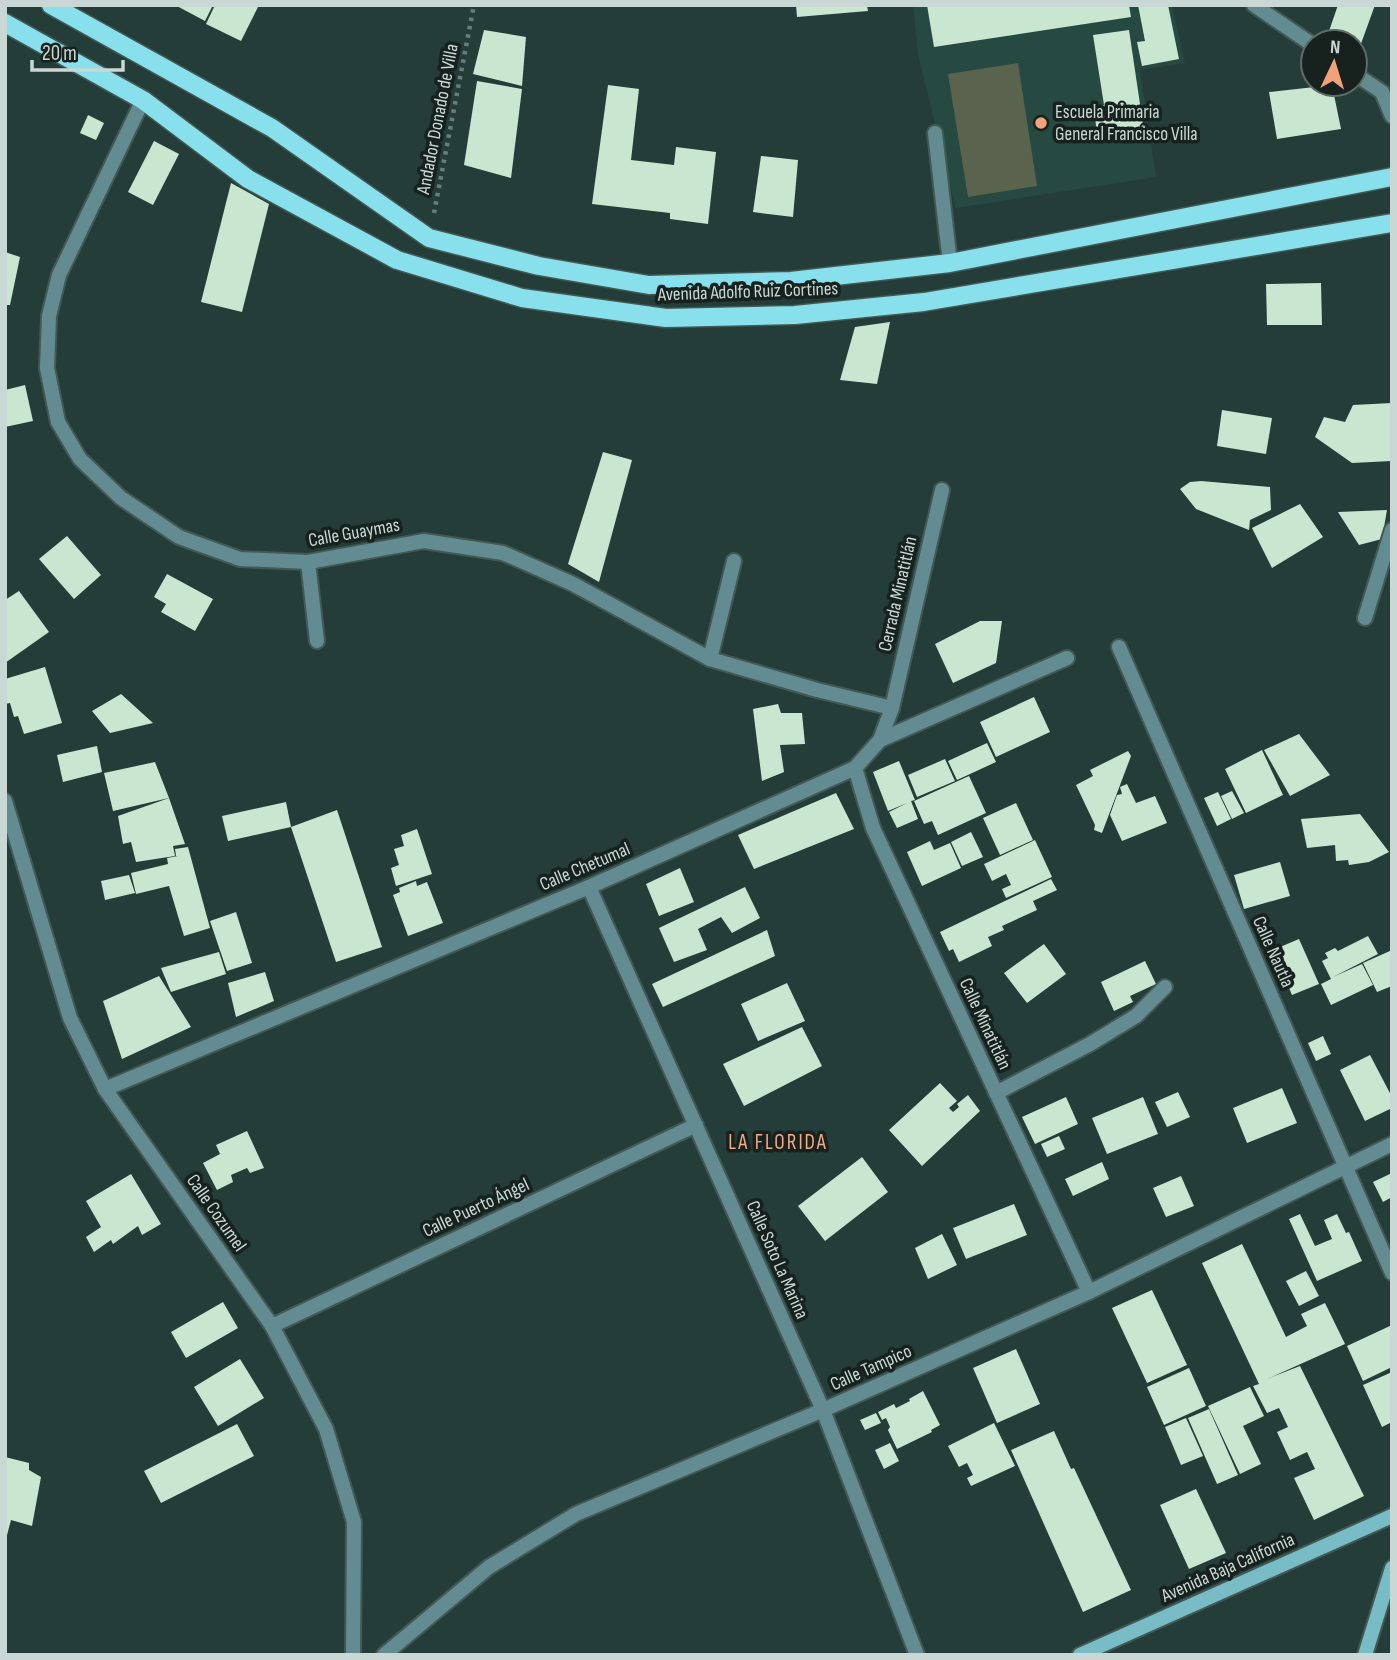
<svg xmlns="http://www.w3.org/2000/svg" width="1397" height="1660" viewBox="0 0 1397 1660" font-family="'Sofia Sans Condensed',sans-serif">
<rect width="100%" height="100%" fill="#243d38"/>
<polygon fill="#264942" points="913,5 1172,5 1185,63 1140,70 1156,177 956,208 918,55"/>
<polygon fill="#5a634d" points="1018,63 1037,186 968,197 948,74"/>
<g fill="#c9e6d1">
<polygon points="175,5 213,5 205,21"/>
<polygon points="215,5 259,5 241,41 206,24"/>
<polygon points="796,5 867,5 868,11 797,17"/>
<polygon points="927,5 1129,5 1131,17 934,47"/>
<polygon points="1138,5 1168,5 1179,59 1142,66 1137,42 1145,41"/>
<polygon points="1338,5 1375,5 1358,52 1355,50 1355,42 1342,42 1328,34"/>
<polygon points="484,30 526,37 522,86 473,74"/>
<polygon points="1129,30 1144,131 1098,138 1093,106 1104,105 1093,35"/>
<polygon points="477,81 522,89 511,178 464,165"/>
<polygon points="608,85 639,89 631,160 674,165 676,147 716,152 708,224 670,219 670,213 592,204"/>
<polygon points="1332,85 1341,129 1277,139 1269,92"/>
<polygon points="88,115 104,123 96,140 80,133"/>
<polygon points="154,141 179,154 153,205 128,192"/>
<polygon points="761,156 798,160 793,217 753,212"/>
<polygon points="231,183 269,204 242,312 201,302"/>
<polygon points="5,252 20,257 10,305 5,305"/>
<polygon points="1321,283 1322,325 1267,325 1266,284"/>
<polygon points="890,322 877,384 840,380 855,327"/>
<polygon points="25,385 33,421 5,427 5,390"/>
<polygon points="1392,403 1392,461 1352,463 1315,437 1324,417 1345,422 1353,405"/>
<polygon points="1222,410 1272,418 1266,454 1217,446"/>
<polygon points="603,452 632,460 599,582 568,564"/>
<polygon points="1201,481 1270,487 1271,510 1250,520 1249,530 1196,509 1180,489 1190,482"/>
<polygon points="1300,504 1323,537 1272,568 1252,528"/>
<polygon points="1387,510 1382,539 1359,545 1338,512"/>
<polygon points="67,536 101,575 74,599 39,559"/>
<polygon points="167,574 213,599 195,631 161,612 166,604 154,597"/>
<polygon points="19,591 49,632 5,663 5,600"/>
<polygon points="980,621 1002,621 996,663 953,683 935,644"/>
<polygon points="45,667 62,723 24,734 18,716 14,717 10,703 5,704 5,679"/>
<polygon points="121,694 153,723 110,733 92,711"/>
<polygon points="1034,697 1050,732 996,757 980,722"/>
<polygon points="778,704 781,713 802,713 805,744 780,745 784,772 762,781 753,709"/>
<polygon points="1299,734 1330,775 1290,796 1264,750"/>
<polygon points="987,743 996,762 957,780 948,761"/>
<polygon points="97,746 102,772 63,782 57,755"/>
<polygon points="1262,750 1283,795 1246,813 1225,769"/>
<polygon points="1128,751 1131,756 1102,833 1094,830 1095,825 1076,785 1093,776 1090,770"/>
<polygon points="945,759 955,781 917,797 908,775"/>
<polygon points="899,761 915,800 911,801 918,819 897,828 889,812 907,803 888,811 873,772"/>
<polygon points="155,762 169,798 185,844 173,846 175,856 136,862 131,842 123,844 118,816 169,798 113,811 104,773"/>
<polygon points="969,776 986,813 938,835 932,821 924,824 914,801"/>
<polygon points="1127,784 1136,803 1155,796 1167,823 1122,841 1110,815 1117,795 1122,794 1120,787"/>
<polygon points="1232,791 1244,813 1232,819 1221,796"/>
<polygon points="1218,792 1231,819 1217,826 1204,798"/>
<polygon points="836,793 854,829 754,869 738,835"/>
<polygon points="286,802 291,827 228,841 222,816"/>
<polygon points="1016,803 1033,840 1000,855 983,818"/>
<polygon points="337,810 382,947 336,962 291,827"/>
<polygon points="1360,814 1389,852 1369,862 1349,865 1348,860 1336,861 1335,845 1307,848 1301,819"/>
<polygon points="417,829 432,874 396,886 391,868 399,865 394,849 404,846 401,835"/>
<polygon points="971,832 983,857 962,866 951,842"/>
<polygon points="1035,840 1052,877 1006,898 1002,889 1011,885 1006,874 992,881 984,864"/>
<polygon points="930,841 934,850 950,843 961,868 922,886 907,852"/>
<polygon points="188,847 210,928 184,936 169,886 136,894 131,873 168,864 167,858 178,856 176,856 175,849"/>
<polygon points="1280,862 1290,896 1244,909 1234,875"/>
<polygon points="680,868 694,902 659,916 646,884"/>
<polygon points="129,875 135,893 105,900 101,881"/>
<polygon points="1051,879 1057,890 1033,901 1037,910 1002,926 1004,930 988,937 992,946 959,962 953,949 949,951 940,932"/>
<polygon points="416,881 417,886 427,882 443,923 408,936 393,895 400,892 399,888"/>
<polygon points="745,887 760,918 732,933 721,917 698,929 707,950 674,962 659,928"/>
<polygon points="236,912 252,963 227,971 210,921"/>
<polygon points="767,930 775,956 663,1007 652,984"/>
<polygon points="1368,936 1378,954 1333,977 1362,964 1373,985 1331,1005 1321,984 1331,979 1322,961 1328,958 1325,953 1335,948 1338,951"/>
<polygon points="1299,939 1319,984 1292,995 1273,950"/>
<polygon points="1044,944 1066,974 1027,1003 1004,973"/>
<polygon points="1392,950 1392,986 1377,992 1363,963"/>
<polygon points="219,952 226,974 171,992 161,968"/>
<polygon points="1145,961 1156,984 1130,996 1133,1002 1114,1011 1101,982"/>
<polygon points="265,972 274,1001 236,1017 228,983"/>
<polygon points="159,976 191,1027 122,1059 103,1001"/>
<polygon points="787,983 805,1021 758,1041 741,1004"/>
<polygon points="802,1027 822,1066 744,1106 723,1064"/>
<polygon points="1323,1036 1331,1054 1316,1061 1308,1043"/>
<polygon points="1370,1055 1392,1097 1392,1108 1365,1121 1340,1070"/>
<polygon points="940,1083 957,1101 949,1108 953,1112 959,1107 957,1104 968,1095 980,1111 922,1166 889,1130"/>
<polygon points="1282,1088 1297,1123 1247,1143 1233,1108"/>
<polygon points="1178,1092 1190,1117 1167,1127 1155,1102"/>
<polygon points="1066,1097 1078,1124 1035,1144 1022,1117"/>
<polygon points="1143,1097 1158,1134 1107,1154 1092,1118"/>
<polygon points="247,1131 264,1168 250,1173 247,1168 231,1175 233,1182 217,1190 203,1163 220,1154 216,1145"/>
<polygon points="1059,1136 1065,1149 1047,1157 1041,1144"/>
<polygon points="862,1157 888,1192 825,1241 798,1206"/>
<polygon points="1102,1162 1109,1179 1073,1196 1065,1179"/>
<polygon points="1392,1173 1392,1197 1383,1202 1373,1182"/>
<polygon points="131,1174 161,1224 142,1235 138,1226 113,1244 111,1240 94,1252 86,1237 101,1227 86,1201"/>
<polygon points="1181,1176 1194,1206 1166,1217 1153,1188"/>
<polygon points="1014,1204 1027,1235 966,1259 953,1228"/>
<polygon points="1300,1214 1315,1246 1332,1239 1324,1220 1337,1214 1346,1233 1349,1232 1362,1261 1317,1281 1289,1219"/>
<polygon points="942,1234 957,1265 928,1279 915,1248"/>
<polygon points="1242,1244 1286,1337 1307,1326 1301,1314 1325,1303 1345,1344 1267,1379 1300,1366 1364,1496 1314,1520 1294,1478 1315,1469 1307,1452 1290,1460 1277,1432 1288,1427 1279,1408 1267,1413 1253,1386 1259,1384 1202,1263"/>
<polygon points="1306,1271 1319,1296 1299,1306 1286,1281"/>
<polygon points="1152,1290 1187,1365 1147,1383 1112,1308"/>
<polygon points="223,1302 238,1328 186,1358 171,1332"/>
<polygon points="1392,1325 1392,1367 1363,1381 1347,1346"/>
<polygon points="1016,1349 1040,1404 997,1423 973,1368"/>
<polygon points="240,1359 264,1398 218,1426 194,1387"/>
<polygon points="1189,1368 1206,1406 1164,1425 1147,1387"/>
<polygon points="1392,1372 1392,1422 1382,1427 1363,1385"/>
<polygon points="1250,1387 1264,1416 1243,1426 1261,1464 1240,1474 1208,1406"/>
<polygon points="923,1391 940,1425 931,1430 932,1432 897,1449 888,1430 890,1427 886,1418 882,1420 878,1412 894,1404 896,1408 910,1401 909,1399"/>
<polygon points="1209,1409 1238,1475 1217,1484 1188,1418"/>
<polygon points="876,1413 881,1423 865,1430 860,1420"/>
<polygon points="1186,1418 1203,1456 1181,1465 1165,1427"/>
<polygon points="994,1423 1015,1466 971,1486 967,1478 973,1475 967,1463 959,1467 948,1446"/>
<polygon points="237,1424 254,1456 161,1503 144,1471"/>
<polygon points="1054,1431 1071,1469 1074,1468 1131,1590 1083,1612 1011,1450"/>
<polygon points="890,1443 899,1461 884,1469 875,1450"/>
<polygon points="5,1457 29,1463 29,1470 41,1477 32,1526 11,1520 6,1539"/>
<polygon points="1196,1489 1226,1553 1189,1569 1160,1505"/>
</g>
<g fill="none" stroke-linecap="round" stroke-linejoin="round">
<g stroke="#425954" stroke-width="18">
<polyline id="lane" points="996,1093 1090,1044 1136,1016 1165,987"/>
</g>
<g stroke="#425954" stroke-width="18">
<g id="street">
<polyline points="1254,5 1313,45"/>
<polyline points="1355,74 1382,92 1392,116"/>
<polyline points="143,100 59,275 49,316 47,368 58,422 80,459 121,498 179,537 240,559 308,562 424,541 503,553 573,584 710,659 817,690 892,708"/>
<polyline points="935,133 950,263"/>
<polyline points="308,562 317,641"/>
<polyline points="1365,618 1392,530"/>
<polyline points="1119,647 1392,1273"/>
<polyline points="710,659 734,561"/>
<polyline points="880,740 892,708 942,490"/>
<polyline points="855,768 873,828 1089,1292"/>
<polyline points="5,801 70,1018 105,1089 272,1326 326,1429 354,1522 353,1655"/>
<polyline points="589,887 823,1410 917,1655"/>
<polyline points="105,1089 589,887 855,768 880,740 1067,658"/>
<polyline points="272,1326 696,1125"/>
<polyline points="384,1655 489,1567 576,1514 823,1410 1089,1292 1392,1144"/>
</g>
</g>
<g stroke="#425954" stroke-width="18">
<g id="secondary">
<polyline points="1080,1655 1392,1516"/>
<polyline points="1365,1655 1392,1568"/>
</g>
</g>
<g stroke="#425954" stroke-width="21">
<g id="primary">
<polyline points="51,5 272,128 429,238 539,266 649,285 791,281 950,263 1392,177"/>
<polyline points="5,23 143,100 248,179 397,260 522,298 666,318 795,315 924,302 1392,223"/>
</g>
</g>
<polyline stroke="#697e7a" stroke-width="4.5" stroke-dasharray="3.5 5" stroke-linecap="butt" points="434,213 474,5"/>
<use href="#lane" stroke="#638c92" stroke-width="14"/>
<use href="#street" stroke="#638c92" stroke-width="14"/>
<use href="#secondary" stroke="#78bcc5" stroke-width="14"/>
<use href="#primary" stroke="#87e0ec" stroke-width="18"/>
</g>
<circle fill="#f1a27b" stroke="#17221f" stroke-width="2.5" cx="1041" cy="123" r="7"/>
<g text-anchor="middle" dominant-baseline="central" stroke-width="7" stroke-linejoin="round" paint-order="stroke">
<g font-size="19" fill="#c9d8d4" stroke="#17221f" text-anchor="start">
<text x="1055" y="112">Escuela Primaria<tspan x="1055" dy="22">General Francisco Villa</tspan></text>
</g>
<g font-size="19" fill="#c9d8d4" stroke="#17221f">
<text transform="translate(438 119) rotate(-79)">Andador Donado de Villa</text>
<text transform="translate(748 292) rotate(-2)">Avenida Adolfo Ruiz Cortines</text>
<text transform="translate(354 533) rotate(-10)">Calle Guaymas</text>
<text transform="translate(898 594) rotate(-77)">Cerrada Minatitlán</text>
<text transform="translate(585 867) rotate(-23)">Calle Chetumal</text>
<text transform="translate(1273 952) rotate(66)">Calle Nautla</text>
<text transform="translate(985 1024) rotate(65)">Calle Minatitlán</text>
<text transform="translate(476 1208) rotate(-25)">Calle Puerto Ángel</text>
<text transform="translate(216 1213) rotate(55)">Calle Cozumel</text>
<text transform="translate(777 1260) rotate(66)">Calle Soto La Marina</text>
<text transform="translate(871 1368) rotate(-24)">Calle Tampico</text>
<text transform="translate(1228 1568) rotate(-24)">Avenida Baja California</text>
</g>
<g font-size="21" letter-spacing="2" fill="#f5ab87" stroke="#17221f">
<text x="778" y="1142">LA FLORIDA</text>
</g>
</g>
<rect width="1397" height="1660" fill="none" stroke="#c9d8d4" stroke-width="14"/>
<g transform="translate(1334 63) rotate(4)"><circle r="33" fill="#17221f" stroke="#5e6b67" stroke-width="2"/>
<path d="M0-5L12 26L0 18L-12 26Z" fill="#f1a27b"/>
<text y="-10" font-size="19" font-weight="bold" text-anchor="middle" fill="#c9d8d4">N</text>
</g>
<path d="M32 60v10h91v-10" fill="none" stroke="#c9d8d4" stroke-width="3.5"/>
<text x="42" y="60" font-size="21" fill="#c9d8d4" stroke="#17221f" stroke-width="5" paint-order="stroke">20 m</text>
</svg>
